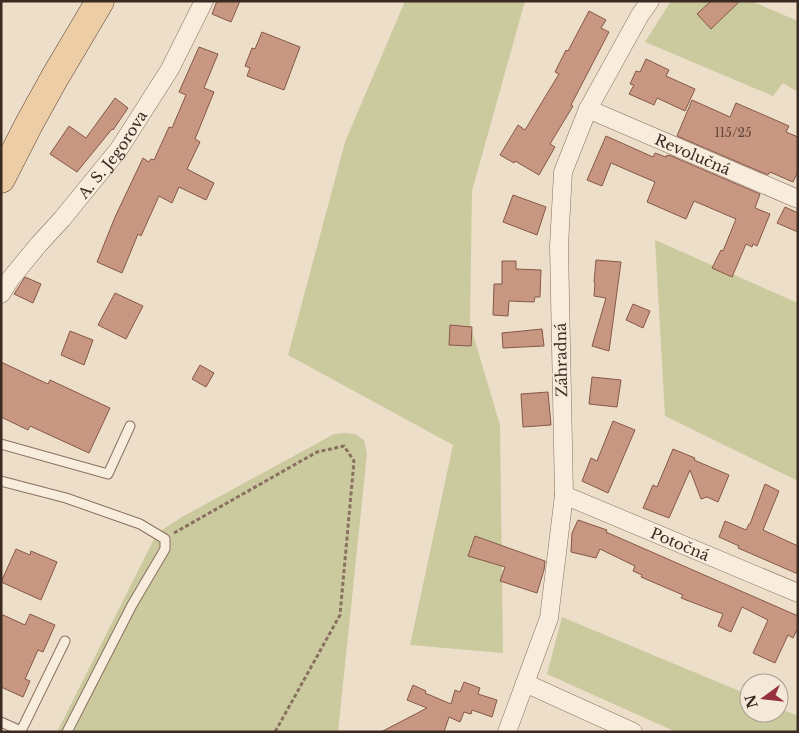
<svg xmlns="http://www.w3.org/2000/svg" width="799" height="733" viewBox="0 0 799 733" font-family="'Libre Baskerville',serif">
<rect width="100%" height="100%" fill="#eddeca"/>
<g fill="#cbca9e">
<polygon points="405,1 525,1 472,191 470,324 500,425 503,653 410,645 453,445 288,355 345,142"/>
<polygon points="671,1 751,1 798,21 798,92 783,83 773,96 645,42"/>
<polygon points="655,240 798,303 798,481 665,416"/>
<polygon points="346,433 355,434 364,440 367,454 338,732 57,732 157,533 182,517 334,434"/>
<polygon points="562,617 749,695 749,713 779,713 779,708 798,716 798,732 676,732 547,674"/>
</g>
<g fill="#c89782" stroke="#865846">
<polygon points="217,1 240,1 231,22 212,14"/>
<polygon points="711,1 740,1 711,29 697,14"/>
<polygon points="589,11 606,20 601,28 609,32 571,105 573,106 550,144 555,147 539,175 515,161 514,163 500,155 518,125 525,130 559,74 555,72 566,50 568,51"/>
<polygon points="262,32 300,47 284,90 247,76 250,68 245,66 252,48 255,49"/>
<polygon points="199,47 218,54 204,88 214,92 195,139 200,142 187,169 214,183 206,200 179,187 172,203 159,196 141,236 138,234 122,273 97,262 115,217 143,158 149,162 151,159 154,160 169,127 172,128 186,95 179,92"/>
<polygon points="646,59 669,70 666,76 695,89 685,111 657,98 654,105 629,94 634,85 630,84 636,71 640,72"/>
<polygon points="115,98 128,108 113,130 112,129 77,172 50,154 69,126 86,138"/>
<polygon points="692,100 730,117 736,103 789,126 786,132 798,137 798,171 793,182 770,172 768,175 677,136"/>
<polygon points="606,136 653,157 655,153 666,157 667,155 669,156 669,155 760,194 755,208 770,214 757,246 753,244 752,247 746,244 732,277 712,268 721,250 723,251 736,219 694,201 686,219 647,202 655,182 611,163 602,186 587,180"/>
<polygon points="513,195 546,207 537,235 503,222"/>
<polygon points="785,207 798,213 798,232 777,223"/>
<polygon points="596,260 621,262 609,351 592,346 606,298 594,296 595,282 594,282"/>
<polygon points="502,261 516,261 516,269 541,270 540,297 535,297 534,302 509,301 508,316 493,315 494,284 502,284"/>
<polygon points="25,277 41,284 33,303 14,294"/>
<polygon points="115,293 143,306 126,339 98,325"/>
<polygon points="633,304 650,311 643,328 626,320"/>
<polygon points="450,325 472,327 471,346 449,345"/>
<polygon points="542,329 544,346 503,348 502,333"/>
<polygon points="70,331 93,340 84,365 61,355"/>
<polygon points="1,362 48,384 50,380 110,408 89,453 30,426 28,430 1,417"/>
<polygon points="200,365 214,373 206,387 192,379"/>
<polygon points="592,377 621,380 617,407 589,404"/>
<polygon points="548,392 551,425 523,427 521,394"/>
<polygon points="613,421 635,430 608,493 582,481 591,458 597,461"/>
<polygon points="673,449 695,458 694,460 729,475 718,502 707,497 701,499 690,470 669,518 643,508 653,485 657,487"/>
<polygon points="765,484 779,491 763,530 798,546 798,574 738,548 739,546 719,537 725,521 746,530 749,524 750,524"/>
<polygon points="578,520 607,530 606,532 798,616 798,628 793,638 788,635 775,663 753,653 768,620 742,607 731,632 718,626 723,614 681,598 683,595 641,577 642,575 633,571 635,566 600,549 596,558 571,552 572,533"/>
<polygon points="475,536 545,561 544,570 537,593 500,581 505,567 468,556"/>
<polygon points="16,549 30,555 31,551 57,562 41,600 1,582"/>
<polygon points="1,614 25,625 30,614 55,625 43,652 38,650 25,679 30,681 23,697 1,687"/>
<polygon points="464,682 480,688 478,694 497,700 492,717 472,710 471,714 464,712 460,722 449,717 444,732 381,732 427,708 407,700 413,685 426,691 425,693 451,704 455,690 460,692"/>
</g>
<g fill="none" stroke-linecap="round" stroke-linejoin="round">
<g stroke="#89705f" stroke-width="11">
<g id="service">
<polyline points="1,444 108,474 130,426"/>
<polyline points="1,481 66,498 140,524 165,539 165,549 132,605 67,732"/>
<polyline points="1,722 21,731 65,641"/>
</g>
</g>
<g stroke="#89705f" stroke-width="19">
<g id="minor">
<path id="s1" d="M588,109L798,199"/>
<path id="s2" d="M1,294L11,278L39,244L62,219L119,149L170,69L204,1"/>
<path id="s3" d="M564,495L798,593"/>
<polyline points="525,683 633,732"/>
<polyline points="507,732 549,618 564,495 559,246 563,172 588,109 640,15 650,1"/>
</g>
</g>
<g stroke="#573f33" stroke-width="29">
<polyline id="primary" points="1,179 29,124 55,77 100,1"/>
</g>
<polyline stroke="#89705f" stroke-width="3" stroke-dasharray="4 2.5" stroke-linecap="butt" points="174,533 317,452 344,446 354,461 340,615 275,732"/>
<use href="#service" stroke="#f8ecdd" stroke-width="9"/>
<use href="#minor" stroke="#f8ecdd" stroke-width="18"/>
<use href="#primary" stroke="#edcda5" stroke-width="28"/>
</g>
<g text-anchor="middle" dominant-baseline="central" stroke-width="4" stroke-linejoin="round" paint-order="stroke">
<g font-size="12" fill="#5e453a">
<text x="733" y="132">115/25</text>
</g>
<g font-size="15" fill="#3a2a22" stroke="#f4e9d9">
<text stroke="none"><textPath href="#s2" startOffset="179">A. S. Jegorova</textPath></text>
<text stroke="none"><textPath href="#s1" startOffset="114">Revolučná</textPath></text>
<text transform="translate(561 360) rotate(-91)">Záhradná</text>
<text stroke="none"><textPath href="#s3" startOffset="126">Potočná</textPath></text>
</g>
</g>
<rect width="799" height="733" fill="none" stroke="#3a2a22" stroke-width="5"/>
<g transform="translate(764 698) rotate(255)"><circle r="24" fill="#f4e9d9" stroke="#aa9d90"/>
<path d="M0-4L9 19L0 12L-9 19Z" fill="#94323f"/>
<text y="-8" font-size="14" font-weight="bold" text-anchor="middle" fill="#3a2a22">N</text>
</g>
</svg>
